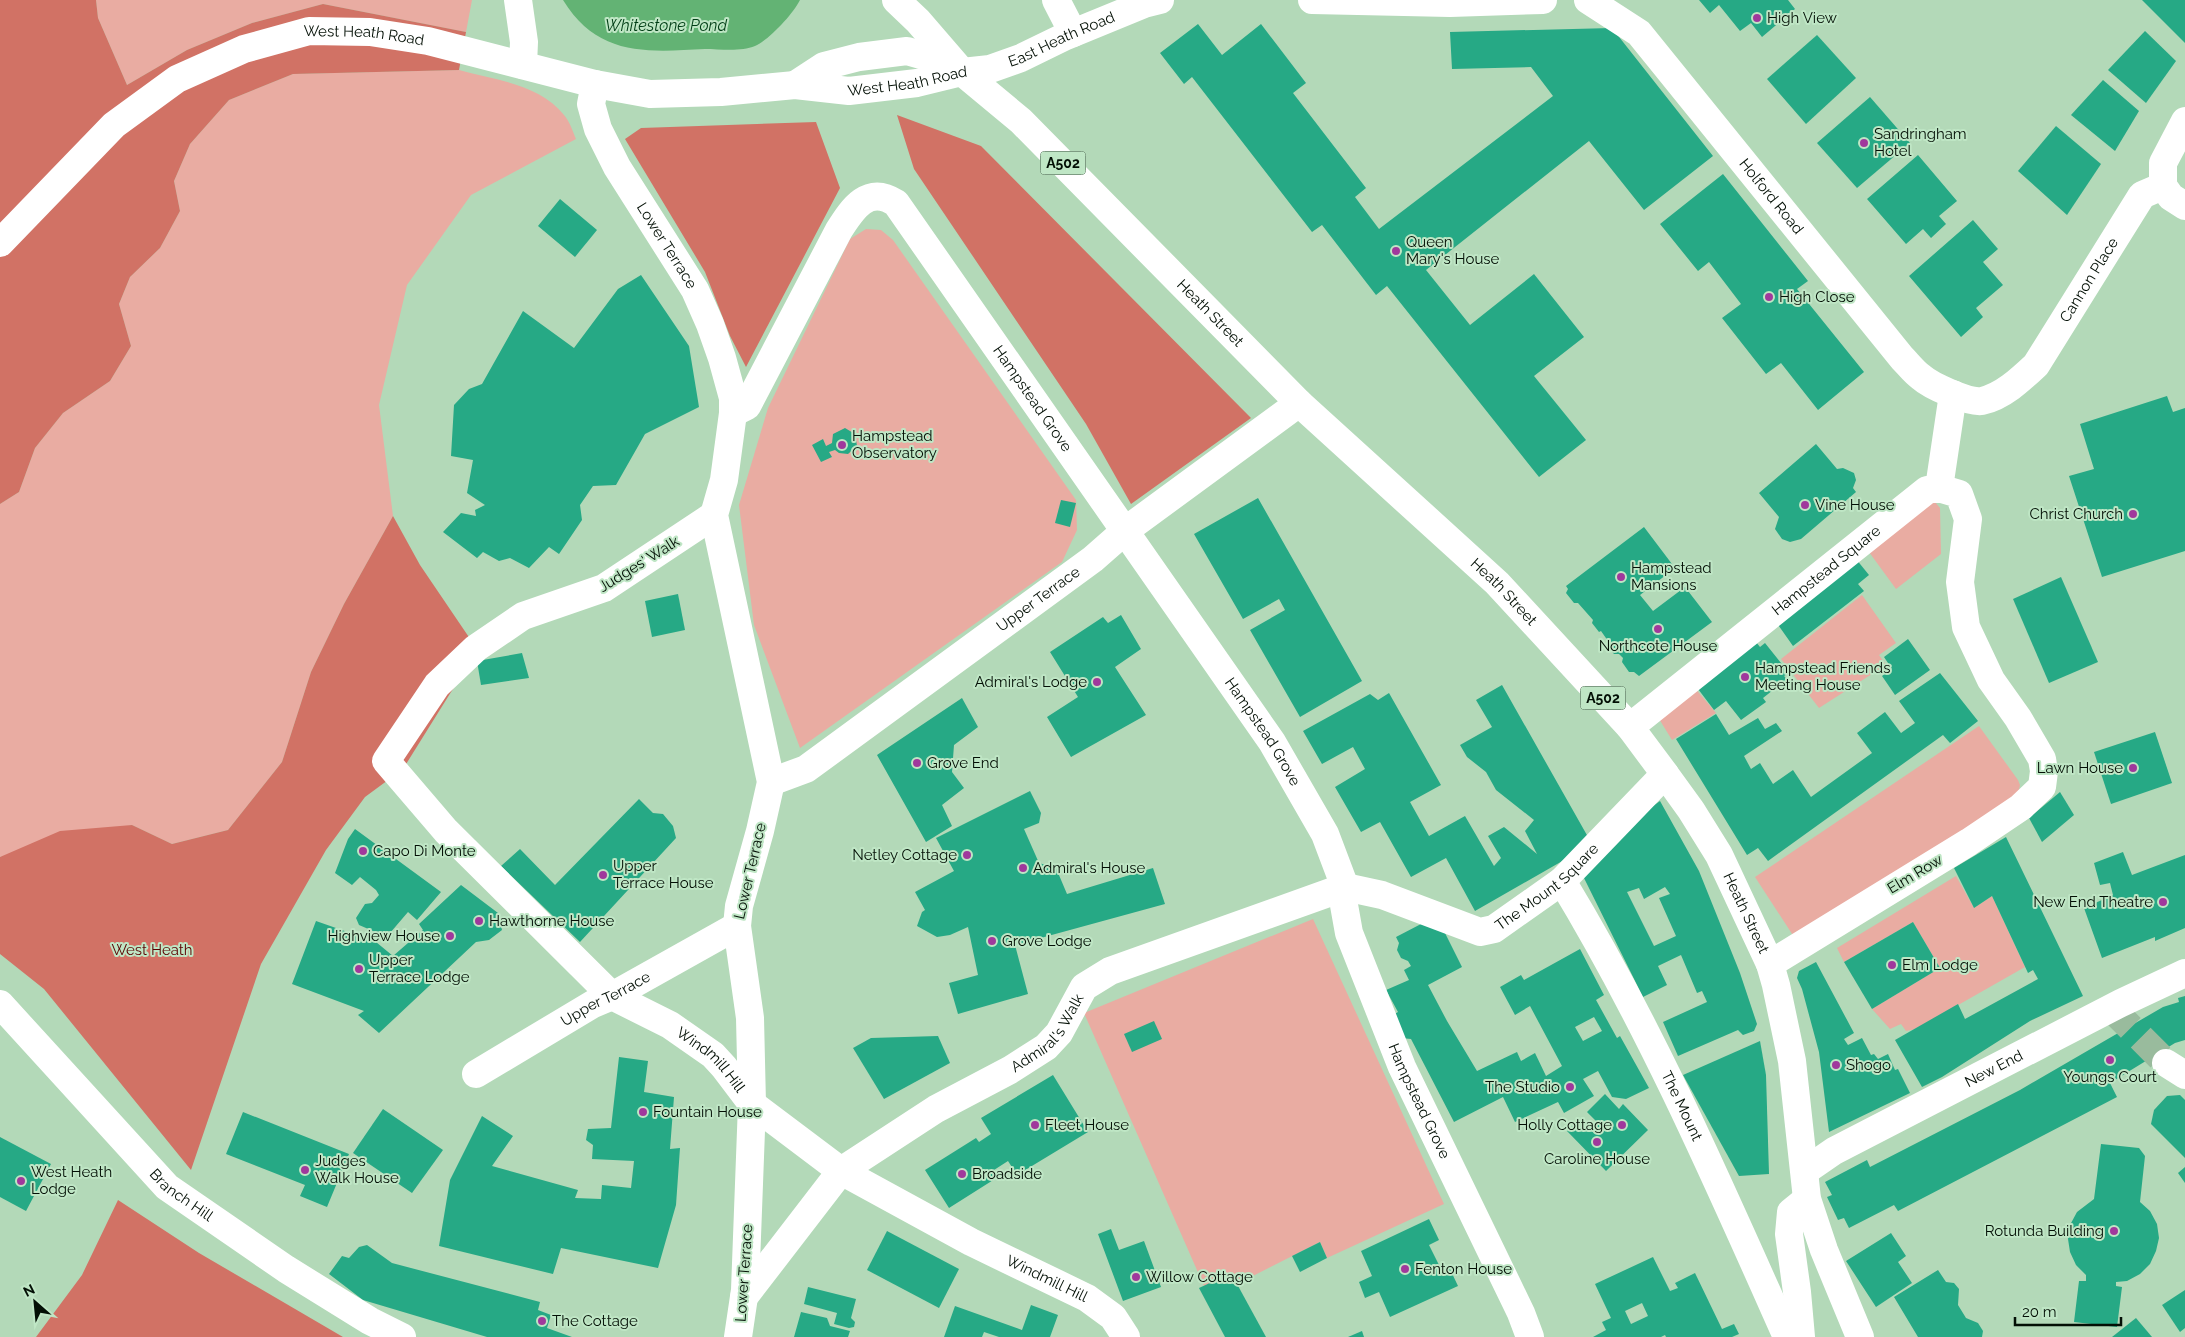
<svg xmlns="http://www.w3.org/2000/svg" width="2185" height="1337" viewBox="0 0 2185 1337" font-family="Raleway,sans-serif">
<rect width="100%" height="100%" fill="#b3d9b8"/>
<g fill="#e9aca2">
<polygon points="96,0 472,0 466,32 323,4 252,23 187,50 127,85 98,18"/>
<path d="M459,70C495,80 539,84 564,115C570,122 573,132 576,139L471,195L407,285L379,405L393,516L344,604L311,672L282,762L228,830L172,844L132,825L0,857V504L19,492L35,448L63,413L110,381L131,346L119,304L130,277L160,248L180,211L174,181L190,144L229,100L293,74Z"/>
<polygon points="866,229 881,230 893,240 1076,500 1077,530 1062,562 800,748 754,625 739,505 768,408 850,239"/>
<polygon points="1935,502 1940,508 1941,554 1896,589 1869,552 1926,503"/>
<polygon points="1862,595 1896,643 1879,655 1886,665 1819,708 1781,659"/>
<polygon points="1694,687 1716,713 1672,740 1656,714"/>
<polygon points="1979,726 2018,780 2020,785 2018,794 1796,940 1755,877"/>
<polygon points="1956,876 1974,908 1992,896 2025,967 1916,1029 1906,1031 1901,1024 1890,1029 1872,1009 1940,968 1913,922 1844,962 1837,948"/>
<polygon points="1313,919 1444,1204 1327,1258 1320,1242 1237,1284 1227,1275 1204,1286 1084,1013"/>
</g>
<g fill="#d17265">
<polygon points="0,0 96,0 98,18 127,85 187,50 252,23 323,4 466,32 459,70 293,74 229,100 190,144 174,181 180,211 160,248 130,277 119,304 131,346 110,381 63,413 35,448 19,492 0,504"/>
<polygon points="897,115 981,146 1251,418 1131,504 1086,424 914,169"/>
<polygon points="816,122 840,188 746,367 730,336 705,272 625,139 641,128"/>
<polygon points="393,516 420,565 479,652 451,692 403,769 365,797 326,850 261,964 191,1170 44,989 0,954 0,857 60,831 132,825 172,844 228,830 282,762 311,672 344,604"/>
<polygon points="118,1200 199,1253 343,1337 36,1337 82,1275"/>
</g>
<path fill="#63b374" d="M563,0H800C793,14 769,40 755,46C741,52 720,49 705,49C647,52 598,57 563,0Z"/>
<g fill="#26a985" fill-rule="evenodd">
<polygon points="1699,0 1788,0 1795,9 1762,37 1751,23 1740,31 1719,5 1710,13"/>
<polygon points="2142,0 2185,0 2185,43"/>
<polygon points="1198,24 1222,55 1261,24 1306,83 1293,93 1366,188 1355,197 1379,229 1553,96 1531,67 1452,69 1450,32 1612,28 1713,156 1644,210 1589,141 1426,270 1470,325 1534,274 1584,337 1534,376 1586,440 1539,477 1387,286 1376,295 1322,225 1312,232 1192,77 1184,84 1160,53"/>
<polygon points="2145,31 2176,61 2146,103 2108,70"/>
<polygon points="1817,35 1856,78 1806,124 1767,79"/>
<polygon points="2103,80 2139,111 2115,151 2071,115"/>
<polygon points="1870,97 1910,143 1857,188 1817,143"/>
<polygon points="2056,126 2101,164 2067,215 2018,171"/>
<polygon points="1918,155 1957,201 1939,216 1946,224 1931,238 1923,229 1906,244 1867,199"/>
<polygon points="1723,174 1808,281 1797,289 1864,372 1818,410 1781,363 1766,374 1722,318 1741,304 1709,262 1698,271 1660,224"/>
<polygon points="560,199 597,230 575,257 538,226"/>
<polygon points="1973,220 1998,249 1983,262 2003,285 1976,308 1983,317 1961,337 1909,276"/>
<polygon points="641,275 689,346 699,407 645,434 616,485 593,486 580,505 582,520 559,554 549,547 529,568 510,558 499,561 483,552 477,558 443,532 461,513 476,516 475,510 485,505 467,493 473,460 451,456 454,405 469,389 482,384 523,311 574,348 618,289"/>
<polygon points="2167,396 2173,412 2185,408 2185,551 2102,577 2069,476 2094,469 2080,424"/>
<polygon points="845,428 855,434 857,446 848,454 839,453 835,450 829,452 832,457 821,462 812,445 823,439 826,446 832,443 833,434"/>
<polygon points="1816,444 1837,469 1843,468 1854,473 1856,480 1853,488 1856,492 1801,539 1790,542 1782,539 1775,529 1779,517 1759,493"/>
<polygon points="1258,498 1362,681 1300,717 1250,630 1285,610 1279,599 1243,619 1194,534"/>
<polygon points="1061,500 1076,503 1070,527 1055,523"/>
<polygon points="1644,527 1675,568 1640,595 1653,611 1685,587 1712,622 1639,676 1634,672 1629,672 1622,662 1623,658 1619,654 1614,654 1606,645 1608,641 1601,631 1599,632 1592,623 1593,620 1578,603 1574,603 1566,593 1568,589 1566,586"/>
<polygon points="1856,559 1869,575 1858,584 1864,591 1793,646 1776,622"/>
<polygon points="2061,577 2098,662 2049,683 2013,599"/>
<polygon points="678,594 685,630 652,637 645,601"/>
<polygon points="1121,615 1141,649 1115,667 1146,715 1071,757 1047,717 1078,697 1050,652 1103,617 1108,623"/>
<polygon points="1752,637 1760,647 1765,643 1789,673 1784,676 1787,679 1763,698 1766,702 1741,720 1726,701 1714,710 1695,685"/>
<polygon points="1908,639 1930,670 1895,695 1882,676 1892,669 1884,657"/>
<polygon points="522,653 529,678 481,685 477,661"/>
<polygon points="1940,673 1978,721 1950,743 1943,735 1768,861 1758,848 1747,855 1676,739 1716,714 1729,735 1758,718 1765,729 1776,723 1782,731 1744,756 1751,769 1760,763 1773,784 1793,770 1811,797 1872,753 1857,733 1885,712 1901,733 1915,723 1899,701"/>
<polygon points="1502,685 1592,844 1475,911 1446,858 1411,877 1380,822 1361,832 1335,787 1365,769 1353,747 1322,764 1303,731 1370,694 1378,700 1389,693 1441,785 1410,802 1429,836 1465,816 1494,866 1501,858 1488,836 1504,827 1537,854 1525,831 1534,820 1496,790 1486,772 1467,757 1460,745 1492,727 1476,700"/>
<polygon points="962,698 978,727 954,745 952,772 964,788 942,805 952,826 926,842 877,755"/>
<polygon points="2155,732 2172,783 2111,804 2094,752"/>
<polygon points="1030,791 1041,813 1039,823 1024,829 1039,863 1056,868 1067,894 1153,868 1165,904 1015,945 1028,994 958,1014 949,983 978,975 968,927 950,935 937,937 917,926 922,912 925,910 915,892 954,871 936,838"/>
<polygon points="2060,792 2074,815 2042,842 2029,818"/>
<polygon points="639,799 653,813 663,814 673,826 676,838 580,942 501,866 520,849 555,885"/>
<path d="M1660,801L1699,871L1740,973L1757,1024L1754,1031L1743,1035L1738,1030L1678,1056L1663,1022L1707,1002L1702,991L1697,993L1681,955L1658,966L1667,985L1643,997L1581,872L1631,822ZM1665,887L1670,894L1659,898L1676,936L1654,946L1627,892L1639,888L1644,899Z"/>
<polygon points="355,829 441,892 417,920 408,912 390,933 380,934 359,925 356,918 365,904 372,903 379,895 376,890 360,877 352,885 335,873 348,839"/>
<polygon points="2006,837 2083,996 2030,1021 1942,1077 1922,1087 1895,1040 1958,1004 1965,1019 2038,979 2033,970 2028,973 1992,896 1974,908 1954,868"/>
<polygon points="2123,852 2132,875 2185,855 2185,928 2155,941 2155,937 2102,958 2084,908 2113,895 2110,883 2100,885 2094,863"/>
<polygon points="461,885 498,913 502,930 489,940 476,942 379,1033 358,1015 364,1011 292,984 316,921 376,942 393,956 423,930 419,924"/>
<polygon points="1913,922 1940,968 1872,1009 1844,962"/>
<path d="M1421,924L1444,931L1462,967L1428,985L1447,1021L1477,1071L1517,1052L1521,1061L1535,1053L1546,1076L1562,1066L1530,1006L1515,1015L1500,987L1521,975L1524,980L1580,949L1604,995L1596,1000L1617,1038L1620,1036L1649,1088L1626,1099L1612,1097L1598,1071L1583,1079L1594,1096L1564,1113L1558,1102L1515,1122L1503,1097L1454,1122L1411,1039L1401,1038L1391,1016L1398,1012L1386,990L1409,980L1404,970L1411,966L1408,961L1401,958L1397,950L1399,943L1396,937ZM1594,1017L1602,1031L1583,1041L1575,1027Z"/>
<polygon points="1816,962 1854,1033 1844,1039 1848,1045 1862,1038 1871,1055 1874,1054 1878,1059 1888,1054 1895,1070 1898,1069 1910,1093 1829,1132 1819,1052 1802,989 1797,978 1799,971"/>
<polygon points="2185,996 2185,1040 2175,1043 2110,1083 2117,1097 1898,1211 1894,1205 1849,1228 1844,1218 1838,1220 1827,1197 1832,1195 1825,1182 1867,1160 1870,1167 2020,1090 2163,1007 2179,1002 2178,998"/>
<polygon points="1154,1021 1162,1039 1132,1052 1124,1034"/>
<polygon points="938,1036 950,1063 884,1099 853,1048 871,1038"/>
<polygon points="1760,1041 1766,1075 1769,1174 1739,1176 1683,1075"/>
<polygon points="619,1057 648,1061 644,1092 674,1097 670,1149 680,1148 676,1205 658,1268 561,1248 553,1274 439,1246 450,1180 482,1116 513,1136 492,1166 578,1190 575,1198 601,1199 602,1185 631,1188 634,1161 592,1159 593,1145 586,1140 588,1129 611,1128"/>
<polygon points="1053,1075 1088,1132 1017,1175 1008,1161 994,1170 998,1177 949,1208 925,1170 976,1138 979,1142 991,1134 981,1118"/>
<polygon points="1605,1094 1619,1109 1623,1104 1648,1130 1606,1171 1567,1131 1577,1122 1585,1131 1596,1121 1587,1112"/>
<polygon points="2180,1095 2185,1100 2185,1158 2151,1124 2154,1110 2167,1096"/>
<polygon points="383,1109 443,1150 412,1193 353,1153"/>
<polygon points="243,1112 349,1154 327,1207 300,1196 305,1185 226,1154"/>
<polygon points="0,1137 51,1164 26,1211 0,1197"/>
<polygon points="2101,1144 2139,1148 2145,1156 2140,1202 2150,1211 2157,1224 2159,1238 2156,1251 2150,1264 2140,1274 2127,1281 2116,1282 2116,1286 2122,1287 2117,1327 2074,1322 2079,1281 2086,1281 2086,1275 2076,1265 2070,1252 2068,1239 2070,1225 2077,1212 2094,1199"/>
<polygon points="2185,1167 2185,1183 2178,1173"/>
<polygon points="1429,1219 1439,1240 1429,1245 1442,1271 1449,1267 1458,1286 1390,1317 1379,1292 1365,1298 1359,1282 1372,1276 1361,1251"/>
<polygon points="1111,1229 1119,1250 1144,1241 1161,1287 1123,1301 1098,1234"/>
<polygon points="887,1231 959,1269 939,1308 867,1270"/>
<polygon points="1891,1233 1906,1256 1898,1262 1912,1283 1876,1307 1846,1261"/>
<polygon points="1320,1242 1327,1258 1300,1272 1292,1256"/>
<polygon points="367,1245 392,1263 540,1302 538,1310 551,1315 547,1328 572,1337 487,1337 363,1300 329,1274 342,1256 349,1258 359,1247"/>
<path d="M1653,1257L1670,1291L1678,1288L1675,1283L1695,1273L1722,1329L1734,1324L1739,1334L1732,1337H1666L1665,1335L1661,1337H1593L1606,1330L1602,1322L1611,1318L1595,1284ZM1642,1303L1648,1316L1631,1324L1625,1311Z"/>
<polygon points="1938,1270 1946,1282 1954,1283 1959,1289 1958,1305 1966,1318 1978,1323 1983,1331 1982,1337 1918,1337 1894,1297"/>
<polygon points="1227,1275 1237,1284 1266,1337 1225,1337 1199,1288"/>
<polygon points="808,1287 856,1299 851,1318 855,1322 854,1327 849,1328 834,1324 837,1313 804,1304"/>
<polygon points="2185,1290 2185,1328 2180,1332 2162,1305"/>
<polygon points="1031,1305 1058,1315 1050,1337 999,1337 984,1332 982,1337 944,1337 955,1306 1022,1330"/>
<polygon points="801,1312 827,1318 830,1326 850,1331 848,1337 794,1337"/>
<polygon points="2136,1318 2152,1337 2112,1337"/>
<polygon points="1362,1331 1364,1337 1348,1337"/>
</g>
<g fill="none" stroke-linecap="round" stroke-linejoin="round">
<polyline stroke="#99bb9d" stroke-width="28" stroke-dasharray="28 14" stroke-linecap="butt" points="2111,1008 2166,1063"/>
<g stroke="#fff" stroke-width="28">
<polyline points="518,0 524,42 523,65"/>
<polyline points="1056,0 1073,33"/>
<polyline points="1312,0 1450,3 1543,0"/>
<path id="s1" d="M1588,0L1639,33L1902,358C1908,364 1914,372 1921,377C1931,386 1969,403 1982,401C2003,396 2020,380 2036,365L2142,195L2163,186V163L2185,121"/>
<polyline points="2163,186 2171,197 2185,206"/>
<path id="s2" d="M733,413L747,406L839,230C853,208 868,185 896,203L1272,742L1325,834L1345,887L1344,905L1349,933L1402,1067L1521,1313L1530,1337"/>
<polyline points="1939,488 1953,394"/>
<path id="s3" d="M714,515L604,588L523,616L476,648L437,685L386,761L446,831L612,996L670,1025L713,1055L724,1067L752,1104L841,1171L971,1242L1087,1298L1113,1317L1126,1337"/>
<path id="s4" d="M1630,727L1927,490L1939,488L1959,494L1968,519L1960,582L1966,627L1991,680L2018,718L2042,759L2044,771L2042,787L2021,807L1969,842L1770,964"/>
<path id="s5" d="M771,782L806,769L1093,559L1126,530L1299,403"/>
<path id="s6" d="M1562,881C1650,1026 1718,1182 1787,1337"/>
<polyline points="2166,1063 2185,1075"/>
<path id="s7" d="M476,1074L593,1004L612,996L737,926"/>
<path id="s8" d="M1805,1171L1834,1151L2121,1003L2185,973"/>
<path id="s9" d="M744,1297L841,1171L936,1109L1010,1070L1046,1047L1059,1033L1084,987L1110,971L1345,887L1382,895L1480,932L1494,929L1562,881L1665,774"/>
<polyline points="1801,1337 1797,1292 1789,1234 1791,1212 1807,1199"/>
</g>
<g stroke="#fff" stroke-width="28">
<path id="s10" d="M595,84L591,104L598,129L617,167L695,290L710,324L722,358L733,398V413L724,480L714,515L771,782L760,831L739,906L737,926L750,1018L752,1104L745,1290L738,1337"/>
<polyline points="795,85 824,66 859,57 907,51 928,57 962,72"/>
<path id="s11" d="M0,243L114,125L177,79L244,49L309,31L370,32L428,41L595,84L650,94L721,92L795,85L849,91L917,83L962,72L990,69L1021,58L1066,36L1144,4L1160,0"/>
<path id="s12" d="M0,1004L167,1187L286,1269L370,1321L402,1337"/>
</g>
<path stroke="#fff" stroke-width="28" id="s13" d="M896,0L918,21L962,72L1021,121L1299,403L1497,583L1630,727L1665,774L1691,810L1719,855L1770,964L1776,985L1792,1061L1807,1199L1824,1250L1860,1337"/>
</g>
<g fill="#a0399c" stroke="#bfe6c5" stroke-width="2">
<circle cx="1757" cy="18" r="5"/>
<circle cx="1864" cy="143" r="5"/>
<circle cx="1396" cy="251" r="5"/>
<circle cx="1769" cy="297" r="5"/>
<circle cx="842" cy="445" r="5"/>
<circle cx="1805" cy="505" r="5"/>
<circle cx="2133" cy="514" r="5"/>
<circle cx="1621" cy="577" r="5"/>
<circle cx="1658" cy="629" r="5"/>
<circle cx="1745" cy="677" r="5"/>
<circle cx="1097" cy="682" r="5"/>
<circle cx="917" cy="763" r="5"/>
<circle cx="2133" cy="768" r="5"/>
<circle cx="363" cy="851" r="5"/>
<circle cx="967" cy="855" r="5"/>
<circle cx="1023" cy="868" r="5"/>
<circle cx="603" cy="875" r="5"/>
<circle cx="2163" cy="902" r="5"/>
<circle cx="479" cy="921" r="5"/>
<circle cx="450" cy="936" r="5"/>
<circle cx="992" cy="941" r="5"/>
<circle cx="1892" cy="965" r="5"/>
<circle cx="359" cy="969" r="5"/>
<circle cx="2110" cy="1060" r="5"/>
<circle cx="1836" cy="1065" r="5"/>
<circle cx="1570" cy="1087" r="5"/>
<circle cx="643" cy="1112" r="5"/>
<circle cx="1035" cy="1125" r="5"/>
<circle cx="1622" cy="1125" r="5"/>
<circle cx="1597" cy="1142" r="5"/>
<circle cx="305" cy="1170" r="5"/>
<circle cx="962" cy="1174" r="5"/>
<circle cx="21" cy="1181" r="5"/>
<circle cx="2114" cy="1231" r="5"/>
<circle cx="1405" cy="1269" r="5"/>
<circle cx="1136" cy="1277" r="5"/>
<circle cx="542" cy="1321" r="5"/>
</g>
<g text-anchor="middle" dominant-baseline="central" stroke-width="4" stroke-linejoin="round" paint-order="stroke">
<g fill="#bfe6c5" stroke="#3b503f" stroke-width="1">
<rect x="1040.5" y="151.5" width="45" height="23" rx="4"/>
<rect x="1580.5" y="686.5" width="45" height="23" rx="4"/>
</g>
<g font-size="14" font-weight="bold" fill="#030f05">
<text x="1063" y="163">A502</text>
<text x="1603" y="698">A502</text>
</g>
<g font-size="15" fill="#030f05" stroke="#bfe6c5" text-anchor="start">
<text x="1767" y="18">High View</text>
<text x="1874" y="134">Sandringham<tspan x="1874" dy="17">Hotel</tspan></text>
<text x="1406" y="242">Queen<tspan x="1406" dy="17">Mary's House</tspan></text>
<text x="1779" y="297">High Close</text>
<text x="852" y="436">Hampstead<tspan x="852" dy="17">Observatory</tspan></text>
<text x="1815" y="505">Vine House</text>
<text x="2123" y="514" text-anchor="end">Christ Church</text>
<text x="1631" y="568">Hampstead<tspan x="1631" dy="17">Mansions</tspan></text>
<text x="1658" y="646" text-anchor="middle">Northcote House</text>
<text x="1755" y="668">Hampstead Friends<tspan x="1755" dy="17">Meeting House</tspan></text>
<text x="1087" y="682" text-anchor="end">Admiral's Lodge</text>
<text x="927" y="763">Grove End</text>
<text x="2123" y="768" text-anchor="end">Lawn House</text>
<text x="373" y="851">Capo Di Monte</text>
<text x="957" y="855" text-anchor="end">Netley Cottage</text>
<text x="613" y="866">Upper<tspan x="613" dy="17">Terrace House</tspan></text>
<text x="1033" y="868">Admiral's House</text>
<text x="2153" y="902" text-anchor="end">New End Theatre</text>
<text x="489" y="921">Hawthorne House</text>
<text x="440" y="936" text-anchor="end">Highview House</text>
<text x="1002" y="941">Grove Lodge</text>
<text x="369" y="960">Upper<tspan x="369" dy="17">Terrace Lodge</tspan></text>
<text x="1902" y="965">Elm Lodge</text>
<text x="1846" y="1065">Shogo</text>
<text x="2110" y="1077" text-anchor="middle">Youngs Court</text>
<text x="1560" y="1087" text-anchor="end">The Studio</text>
<text x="653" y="1112">Fountain House</text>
<text x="1045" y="1125">Fleet House</text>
<text x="1612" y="1125" text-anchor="end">Holly Cottage</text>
<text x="1597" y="1159" text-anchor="middle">Caroline House</text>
<text x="315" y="1161">Judges<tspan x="315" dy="17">Walk House</tspan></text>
<text x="31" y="1172">West Heath<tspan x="31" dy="17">Lodge</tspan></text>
<text x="972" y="1174">Broadside</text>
<text x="2104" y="1231" text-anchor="end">Rotunda Building</text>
<text x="1415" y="1269">Fenton House</text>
<text x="1146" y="1277">Willow Cottage</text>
<text x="552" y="1321">The Cottage</text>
</g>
<g font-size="15" fill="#030f05" stroke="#bfe6c5">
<text stroke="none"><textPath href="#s11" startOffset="438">West Heath Road</textPath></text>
<text stroke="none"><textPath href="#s11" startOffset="1151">East Heath Road</textPath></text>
<text stroke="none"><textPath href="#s11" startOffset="990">West Heath Road</textPath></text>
<text stroke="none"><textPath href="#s1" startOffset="271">Holford Road</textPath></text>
<text stroke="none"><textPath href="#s10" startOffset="182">Lower Terrace</textPath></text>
<text stroke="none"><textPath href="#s1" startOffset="738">Cannon Place</textPath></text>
<text stroke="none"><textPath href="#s13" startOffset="444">Heath Street</textPath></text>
<text stroke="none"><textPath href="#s2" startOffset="526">Hampstead Grove</textPath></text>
<text transform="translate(639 564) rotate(-32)">Judges' Walk</text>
<text stroke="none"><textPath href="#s4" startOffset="251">Hampstead Square</textPath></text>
<text stroke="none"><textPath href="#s13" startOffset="849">Heath Street</textPath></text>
<text stroke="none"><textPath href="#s5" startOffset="325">Upper Terrace</textPath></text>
<text stroke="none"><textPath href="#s2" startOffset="931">Hampstead Grove</textPath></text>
<text transform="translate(750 871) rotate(-77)">Lower Terrace</text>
<text transform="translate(1915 874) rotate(-31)">Elm Row</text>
<text stroke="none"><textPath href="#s9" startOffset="975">The Mount Square</textPath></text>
<text stroke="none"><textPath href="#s13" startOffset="1254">Heath Street</textPath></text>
<text stroke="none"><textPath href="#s7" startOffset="150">Upper Terrace</textPath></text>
<text stroke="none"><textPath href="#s9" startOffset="410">Admiral's Walk</textPath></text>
<text stroke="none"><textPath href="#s3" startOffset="865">Windmill Hill</textPath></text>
<text stroke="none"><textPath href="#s8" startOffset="215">New End</textPath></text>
<text stroke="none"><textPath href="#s2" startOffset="1336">Hampstead Grove</textPath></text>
<text stroke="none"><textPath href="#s6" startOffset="255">The Mount</textPath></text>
<text stroke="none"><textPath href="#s12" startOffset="264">Branch Hill</textPath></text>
<text transform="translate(744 1273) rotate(-86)">Lower Terrace</text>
<text stroke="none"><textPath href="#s3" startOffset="1270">Windmill Hill</textPath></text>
</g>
<g font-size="15" fill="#590000" stroke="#bfe6c5">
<text x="152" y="950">West Heath</text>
</g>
<g font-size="16" font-style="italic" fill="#003d15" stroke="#bfe6c5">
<text x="666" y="25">Whitestone Pond</text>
</g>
</g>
<g transform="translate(35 1302) rotate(333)" stroke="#bfe6c5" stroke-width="4" paint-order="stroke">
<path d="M0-4L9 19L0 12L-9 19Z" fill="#030f05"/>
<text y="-8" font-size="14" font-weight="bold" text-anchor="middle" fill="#030f05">N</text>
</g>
<path d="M2015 1317v8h106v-8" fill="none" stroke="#030f05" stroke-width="2.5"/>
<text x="2022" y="1317" font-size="15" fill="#030f05" stroke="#bfe6c5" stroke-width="4" paint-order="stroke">20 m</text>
</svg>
